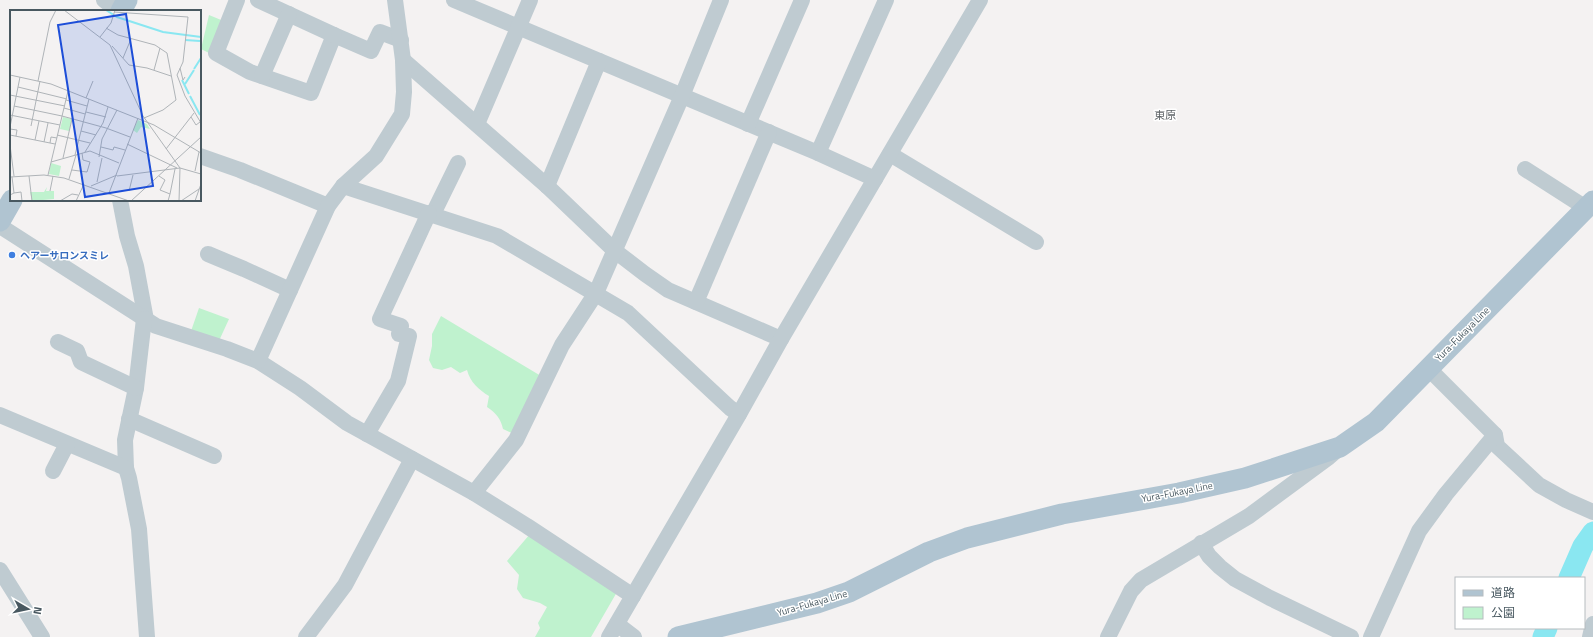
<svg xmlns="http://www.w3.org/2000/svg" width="1593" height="637" viewBox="0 0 1593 637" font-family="'Titillium Web','Noto Sans JP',sans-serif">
<rect width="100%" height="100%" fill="#f4f2f2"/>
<g fill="#bff2ce">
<polygon points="209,15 226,22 211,54 201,49"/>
<polygon points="199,308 229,319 218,343 190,334"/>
<path d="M441,316L541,376L514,434L503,429C501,419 496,413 487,407L489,396C479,390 470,382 467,370L460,373L451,367L442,370L433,368L429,360L432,346V334Z"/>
<polygon points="530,534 617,592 591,637 535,637 540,628 538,623 547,607 540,603 523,598 517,589 519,575 507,561"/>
</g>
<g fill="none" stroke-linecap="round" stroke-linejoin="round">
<g stroke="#8ae7f1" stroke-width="21">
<polyline points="1569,578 1583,546 1593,532"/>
<polyline points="1543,637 1547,628"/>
</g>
<g stroke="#bfcbd1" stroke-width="16">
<polyline points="104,0 118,11"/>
<polyline points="237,0 216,53 250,72 311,93 334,35 371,51 380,32 401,40"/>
<polyline points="258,0 334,35"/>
<polyline points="454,0 818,153 875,179"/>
<polyline points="403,60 547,186 615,251 645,274 668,290 781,339"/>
<polyline points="262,76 289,14"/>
<polyline points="477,124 530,0"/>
<polyline points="748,124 802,0"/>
<polyline points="818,153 886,0"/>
<polyline points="890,154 1036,242"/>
<polyline points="200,156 240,170 328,206"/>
<polyline points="1525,169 1586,208"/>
<polyline points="343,186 497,236 628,313 730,408 739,414"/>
<polyline points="547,186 599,61"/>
<polyline points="120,200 127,236 136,266 146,320"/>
<polyline points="433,214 458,163"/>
<polyline points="0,226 156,326 227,349 258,361 300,388 347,423 474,493 527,526 633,596"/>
<polyline points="208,254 244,269 290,290"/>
<polyline points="696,302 769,132"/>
<polyline points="144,319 136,388 125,440 126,468 129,478 139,529 147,637"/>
<polyline points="58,342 77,351 81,362 136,388"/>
<polyline points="258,361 328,206 343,186 376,156 402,114 404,92 403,60 395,0"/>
<polyline points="1428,368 1495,435 1497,446 1539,485 1566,500 1593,512"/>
<polyline points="0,415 126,468"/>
<polyline points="129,419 214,456"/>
<polyline points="367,434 398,381 409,336 399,334 401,326 380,319 429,213"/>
<polyline points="53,471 67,444"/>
<polyline points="474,493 516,440 562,345 596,293 682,96 721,0"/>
<polyline points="1201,543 1209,556 1220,567 1235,579 1270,598 1351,637"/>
<polyline points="0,570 42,637"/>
<polyline points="617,624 634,637"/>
<polyline points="306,637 345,585 412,459"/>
<polyline points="609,637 738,416 781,339 980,0"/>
<polyline points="1108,637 1131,591 1141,580 1249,516 1329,457 1336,451"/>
<polyline points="1371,637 1419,531 1446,494 1495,435"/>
<polyline points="1590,637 1593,624"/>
</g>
<g stroke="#b0c4d1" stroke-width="21">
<polyline points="121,11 127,0"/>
<polyline points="0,221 12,200"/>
<polyline points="678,637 817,603 849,592 929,552 967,538 1062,514 1179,493 1245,478 1340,447 1376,422 1593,201"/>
</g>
</g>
<circle fill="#3f7fe0" stroke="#fff" stroke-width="1.5" cx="12" cy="255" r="4"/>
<g text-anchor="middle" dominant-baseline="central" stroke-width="3" stroke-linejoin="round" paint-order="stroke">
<g font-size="10" font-weight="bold" fill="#366cbe" stroke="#fff" text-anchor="start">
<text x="20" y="255">ヘアーサロンスミレ</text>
</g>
<g font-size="10" fill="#485860" stroke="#fff">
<text transform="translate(1462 334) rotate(-45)">Yura-Fukaya Line</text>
<text transform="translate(1177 492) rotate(-11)">Yura-Fukaya Line</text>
<text transform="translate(812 603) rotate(-16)">Yura-Fukaya Line</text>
</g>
<g font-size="11" fill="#5e6367" stroke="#fff">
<text x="1165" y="115">東原</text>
</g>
</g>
<g transform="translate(10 10)">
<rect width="191" height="191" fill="#f4f2f2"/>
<path d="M53,107L62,109L59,121L50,119ZM128,110L137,114L140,119L131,117L127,123L123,120ZM41,153L51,156L49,166L39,164ZM37,177L36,181H44V189L22,191L20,182H34Z" fill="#bff2ce"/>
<path fill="none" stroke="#8ae7f1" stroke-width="2" d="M96,0L107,7L153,22L191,27M175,30L190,31M184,59L191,48M172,70L179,84M175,74L184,60M180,86L190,105"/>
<path fill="none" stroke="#afb4b8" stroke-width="1" d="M54,0L100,35L133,106L170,158L169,191M104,2L178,7L173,52L167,65L175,86L191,113M96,18L108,25L145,35L157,43L166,90L153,100L134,108M90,27L101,13L105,0M102,36L119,55L137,58L161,66M113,48L121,29M170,58L173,70L175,67M144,60L150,38M0,65L41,74L144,115L191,143M28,71L40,12L46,0M8,77L57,89M0,85L55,96M76,88L83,71M56,90L77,96M4,96L52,106M54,98L75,104M76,102L96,107M0,105L50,115M52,106L96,118L120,127M181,107L186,115L190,112M21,116L30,71M0,117L10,67M0,119L7,120L6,126M71,121L86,125M0,125L45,134M47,125L80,133M25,130L29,111M34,132L38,113M40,133L41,127L47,128M117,134L167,158M0,135L4,166M91,137L103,140L104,137L115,140M156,139L184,103M75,142L93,113L98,97M65,145L79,89M89,147L92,129L107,100M53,148L62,109M41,152L80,141L109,153M62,160L77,162L80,152L73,150L72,143M185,161L189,142M38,165L58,81M19,166L22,191M107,166L170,158L191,164M149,166L155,170L150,180L160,184L158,191M0,167L34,165L54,168L119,191M59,169L66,145M87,172L92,148M81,176L107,165M40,181L43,166M119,181L123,165M4,183L11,182L12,191M99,183L128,108M160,184L165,159M0,185L4,183L2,167M50,191L62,184L68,185M66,191L74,174M121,191L191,127M171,191L189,179M185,191L191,174"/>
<path fill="#1d4ed8" fill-opacity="0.15" stroke="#1d4ed8" stroke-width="2" d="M116,4L143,176L75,187L48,15Z"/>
<rect width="191" height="191" fill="none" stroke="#485860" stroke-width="2"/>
</g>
<rect x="1455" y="577" width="130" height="52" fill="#ffffff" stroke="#b6bcbf"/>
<rect x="1463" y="590" width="20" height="6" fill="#b0c4d1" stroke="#b6bcbf"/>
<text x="1491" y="597" font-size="12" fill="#485860">道路</text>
<rect x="1463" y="607" width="20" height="12" fill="#bff2ce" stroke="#b6bcbf"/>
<text x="1491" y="617" font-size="12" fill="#485860">公園</text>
<g transform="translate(28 609) rotate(99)" stroke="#ffffff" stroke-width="3" paint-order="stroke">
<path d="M0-3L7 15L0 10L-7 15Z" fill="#485860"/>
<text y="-6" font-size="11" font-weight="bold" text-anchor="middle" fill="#485860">N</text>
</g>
</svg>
